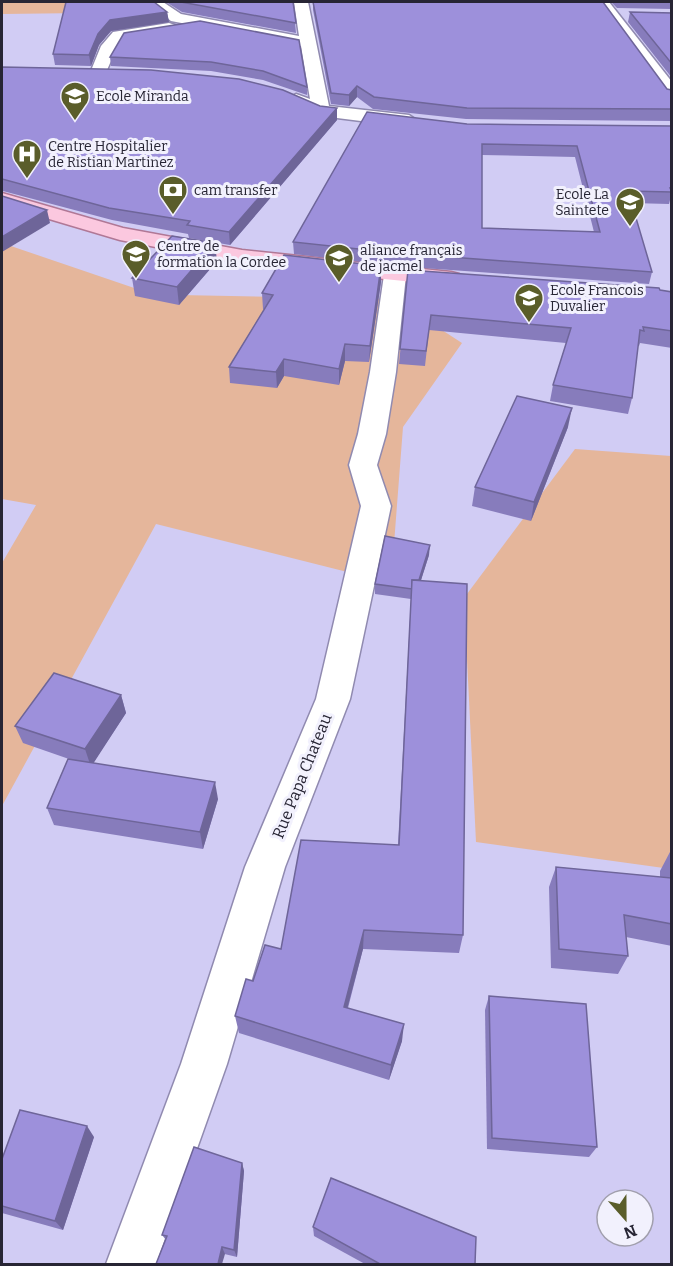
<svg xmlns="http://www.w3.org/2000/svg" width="673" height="1266" viewBox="0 0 673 1266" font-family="Bitter,serif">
<rect width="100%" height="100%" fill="#d1ccf4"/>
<g fill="#e5b69b">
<polygon points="2,2 154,2 167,12 2,14"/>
<polygon points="2,243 143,291 179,295 394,299 462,343 403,427 391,583 156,524 2,806 2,563 36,505 2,499"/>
<polygon points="575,449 671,456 671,869 476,842 464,598"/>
</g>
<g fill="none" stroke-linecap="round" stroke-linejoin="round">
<g stroke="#908ab0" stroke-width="3">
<g id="minor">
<polygon points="147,2 163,2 181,14 299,36 294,2 308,2 329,106 409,115 418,121 409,127 321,116 290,103 287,99 296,94 310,99 301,46 171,21"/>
<polygon points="595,2 609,2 672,82 672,100 666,99"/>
<polygon points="169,23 175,25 177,28 175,31 124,39 117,47 104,77 98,78 90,73 101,46 113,32"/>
<polygon points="395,268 403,270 406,275 396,372 386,434 377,465 391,506 350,699 285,867 227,1064 156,1264 106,1264 181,1064 245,867 316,699 361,506 349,465 358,434 370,372 384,275 387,270"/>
</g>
</g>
<g stroke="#b07896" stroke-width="3">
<polygon id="major" points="2,193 123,228 242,250 451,272 459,274 462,279 459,284 451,286 242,264 120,240 2,205"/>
</g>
<use href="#minor" fill="#fff" fill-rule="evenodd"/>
<use href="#major" fill="#fbc8df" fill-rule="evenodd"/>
</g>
<g fill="#877cbc" fill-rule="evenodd">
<polygon points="66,2 167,12 169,22 111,31 99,45 91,66 55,65 53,54"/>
<polygon points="166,2 293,2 296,33 182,12"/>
<polygon points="313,2 672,90 672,121 466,119 373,109 357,97 349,106 331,104 313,10"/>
<polygon points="611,2 672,2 672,9 617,8"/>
<polygon points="630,12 672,13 672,78 628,22"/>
<polygon points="200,21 307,87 307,95 263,80 211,71 111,66 110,57"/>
<polygon points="2,67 337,120 230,245 189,238 188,234 112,220 3,191 2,192"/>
<path d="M467,124L672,126V200H670L669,204L631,203L652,272L649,284L395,266L294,254L293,242ZM482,155L575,157L594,232L482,228Z"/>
<polygon points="217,261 179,305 135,296 132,278"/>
<polygon points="408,270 672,292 672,348 640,343 639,346 638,346 632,398 628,414 550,401 553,385 566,343 429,330 425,366 399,364"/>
<polygon points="381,282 369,362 345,361 339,385 284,376 277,388 230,383 229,367 264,309 263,309 262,293"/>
<polygon points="568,427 531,521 472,506 475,487"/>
<polygon points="429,555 421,580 463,935 459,953 363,949 348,1008 402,1041 389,1080 239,1033 235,1016 253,981 281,949 398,845 411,599 375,594 375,584"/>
<polygon points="121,695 126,713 93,763 218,799 203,849 54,825 47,808 69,759 23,743 15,726"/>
<polygon points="671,850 672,946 626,937 628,956 618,974 551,968 549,887 556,867 660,877 660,871"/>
<polygon points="489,996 597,1147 589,1157 487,1149 485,1010"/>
<polygon points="94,1137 63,1230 2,1213 2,1159"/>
<polygon points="242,1163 244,1171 237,1257 166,1240 162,1235"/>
<polygon points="313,1227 475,1264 365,1264 314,1236"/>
</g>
<g fill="#6e6599">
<polygon points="167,12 169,22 111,31 99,45 91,66 89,55 98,34 110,20"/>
<polygon points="357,86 357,97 349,106 349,95"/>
<polygon points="337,108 337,120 230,245 229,232"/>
<polygon points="47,210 50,223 2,252 2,237"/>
<polygon points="215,243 217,261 179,305 177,287"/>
<polygon points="381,266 381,282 369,362 370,346"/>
<polygon points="345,344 345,361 339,385 339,369"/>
<polygon points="284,359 284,376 277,388 276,372"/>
<polygon points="572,408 568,427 531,521 534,502"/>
<polygon points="430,545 429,555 415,599 416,589"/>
<polygon points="121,695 126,713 91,767 85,749"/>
<polygon points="215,782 218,799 203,849 200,832"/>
<polygon points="364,930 363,949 343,1024 344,1007"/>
<polygon points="404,1024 402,1041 389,1080 391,1065"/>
<polygon points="87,1126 94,1137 63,1230 55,1221"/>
<polygon points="242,1163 244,1171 237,1257 234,1250"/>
<polygon points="222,1247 225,1254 222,1264 218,1264"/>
</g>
<g fill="#9d90db" stroke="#6e6599" stroke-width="1.5" fill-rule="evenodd">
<polygon points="66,2 154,2 167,12 110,20 98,34 89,55 53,54"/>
<polygon points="180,2 293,2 296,23 181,2"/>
<polygon points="313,2 603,2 667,89 672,90 672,109 467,108 374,97 357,86 349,95 331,93"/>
<polygon points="630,12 672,13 672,64"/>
<polygon points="200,21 299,40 307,87 263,71 211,62 110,57 124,33"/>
<polygon points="2,67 151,70 239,79 283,90 320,106 337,108 229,232 187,225 190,221 109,208 2,179"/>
<path d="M367,112L467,124L672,126V188H670L672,192L628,191L652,272L396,253L293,242ZM482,144L577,146L600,232L482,228Z"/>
<polygon points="2,196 47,210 2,237"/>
<polygon points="172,236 215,243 177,287 132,278"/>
<polygon points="284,255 381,266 370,346 345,344 339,369 284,359 276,372 229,367 273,295 262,293"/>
<polygon points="408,270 659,288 660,290 672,292 672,331 643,327 644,331 640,330 632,398 553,385 571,328 431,315 426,351 400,349"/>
<polygon points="517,396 572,408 534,502 475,487"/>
<polygon points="385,536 430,545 419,580 412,580 412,589 375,584"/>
<polygon points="412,580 467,584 463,935 364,930 344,1007 404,1024 391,1065 235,1016 246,979 253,981 265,945 281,949 301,840 399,845"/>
<polygon points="54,673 121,695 85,749 15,726"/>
<polygon points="68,759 215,782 200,832 47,808"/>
<polygon points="671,850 672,850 672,924 624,915 628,956 559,949 556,867 671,878"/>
<polygon points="489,996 586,1004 597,1147 492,1138"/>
<polygon points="20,1110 87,1126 55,1221 2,1206 2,1159"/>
<polygon points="194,1147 242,1163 234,1250 222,1247 218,1264 156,1264 167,1236 162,1235"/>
<polygon points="331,1178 476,1237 475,1264 380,1264 313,1227"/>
</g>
<defs>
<g id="school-pin" transform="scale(1.5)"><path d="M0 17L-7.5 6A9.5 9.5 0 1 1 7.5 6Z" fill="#5a5d2a" stroke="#f2f1fd"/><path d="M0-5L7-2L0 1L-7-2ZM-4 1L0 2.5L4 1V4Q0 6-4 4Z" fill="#fff"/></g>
<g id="hospital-pin" transform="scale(1.5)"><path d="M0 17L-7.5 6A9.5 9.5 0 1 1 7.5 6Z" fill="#5a5d2a" stroke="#f2f1fd"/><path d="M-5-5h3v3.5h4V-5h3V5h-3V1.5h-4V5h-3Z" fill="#fff"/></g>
<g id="bank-pin" transform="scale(1.5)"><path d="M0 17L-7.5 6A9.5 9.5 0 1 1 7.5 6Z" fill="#5a5d2a" stroke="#f2f1fd"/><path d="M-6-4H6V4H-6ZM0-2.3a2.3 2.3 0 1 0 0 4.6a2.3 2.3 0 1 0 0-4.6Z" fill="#fff"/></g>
<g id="university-pin" transform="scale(1.5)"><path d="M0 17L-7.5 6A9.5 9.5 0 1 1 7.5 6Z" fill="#5a5d2a" stroke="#f2f1fd"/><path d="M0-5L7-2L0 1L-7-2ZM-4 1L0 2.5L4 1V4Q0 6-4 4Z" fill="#fff"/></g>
</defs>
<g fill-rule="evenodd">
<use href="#school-pin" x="75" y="96"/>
<use href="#hospital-pin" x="27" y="154"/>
<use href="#bank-pin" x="173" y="190"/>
<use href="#school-pin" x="630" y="202"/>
<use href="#university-pin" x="136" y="254"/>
<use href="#university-pin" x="339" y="258"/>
<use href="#school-pin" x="529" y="298"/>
</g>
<g text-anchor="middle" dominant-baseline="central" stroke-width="6" stroke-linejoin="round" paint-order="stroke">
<g font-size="14" fill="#272534" stroke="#f2f1fd" text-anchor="start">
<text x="96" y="96">Ecole Miranda</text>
<text x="48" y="146">Centre Hospitalier<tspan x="48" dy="16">de Ristian Martinez</tspan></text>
<text x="194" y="190">cam transfer</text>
<text x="609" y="194" text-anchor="end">Ecole La<tspan x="609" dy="16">Saintete</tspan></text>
<text x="157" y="246">Centre de<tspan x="157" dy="16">formation la Cordee</tspan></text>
<text x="360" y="250">aliance français<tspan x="360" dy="16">de jacmel</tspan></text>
<text x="550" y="290">Ecole Francois<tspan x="550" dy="16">Duvalier</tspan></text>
</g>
<g font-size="16" fill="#272534" stroke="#f2f1fd">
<text transform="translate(302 776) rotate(-68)">Rue Papa Chateau</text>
</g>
</g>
<rect width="673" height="1266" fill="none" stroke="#272534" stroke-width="6"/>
<g transform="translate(625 1218) rotate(159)"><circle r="28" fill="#f2f1fd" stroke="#a19fad" stroke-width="1.5"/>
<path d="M0-4.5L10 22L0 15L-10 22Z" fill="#5a5d2a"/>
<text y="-9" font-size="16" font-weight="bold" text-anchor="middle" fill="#272534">N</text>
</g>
</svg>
